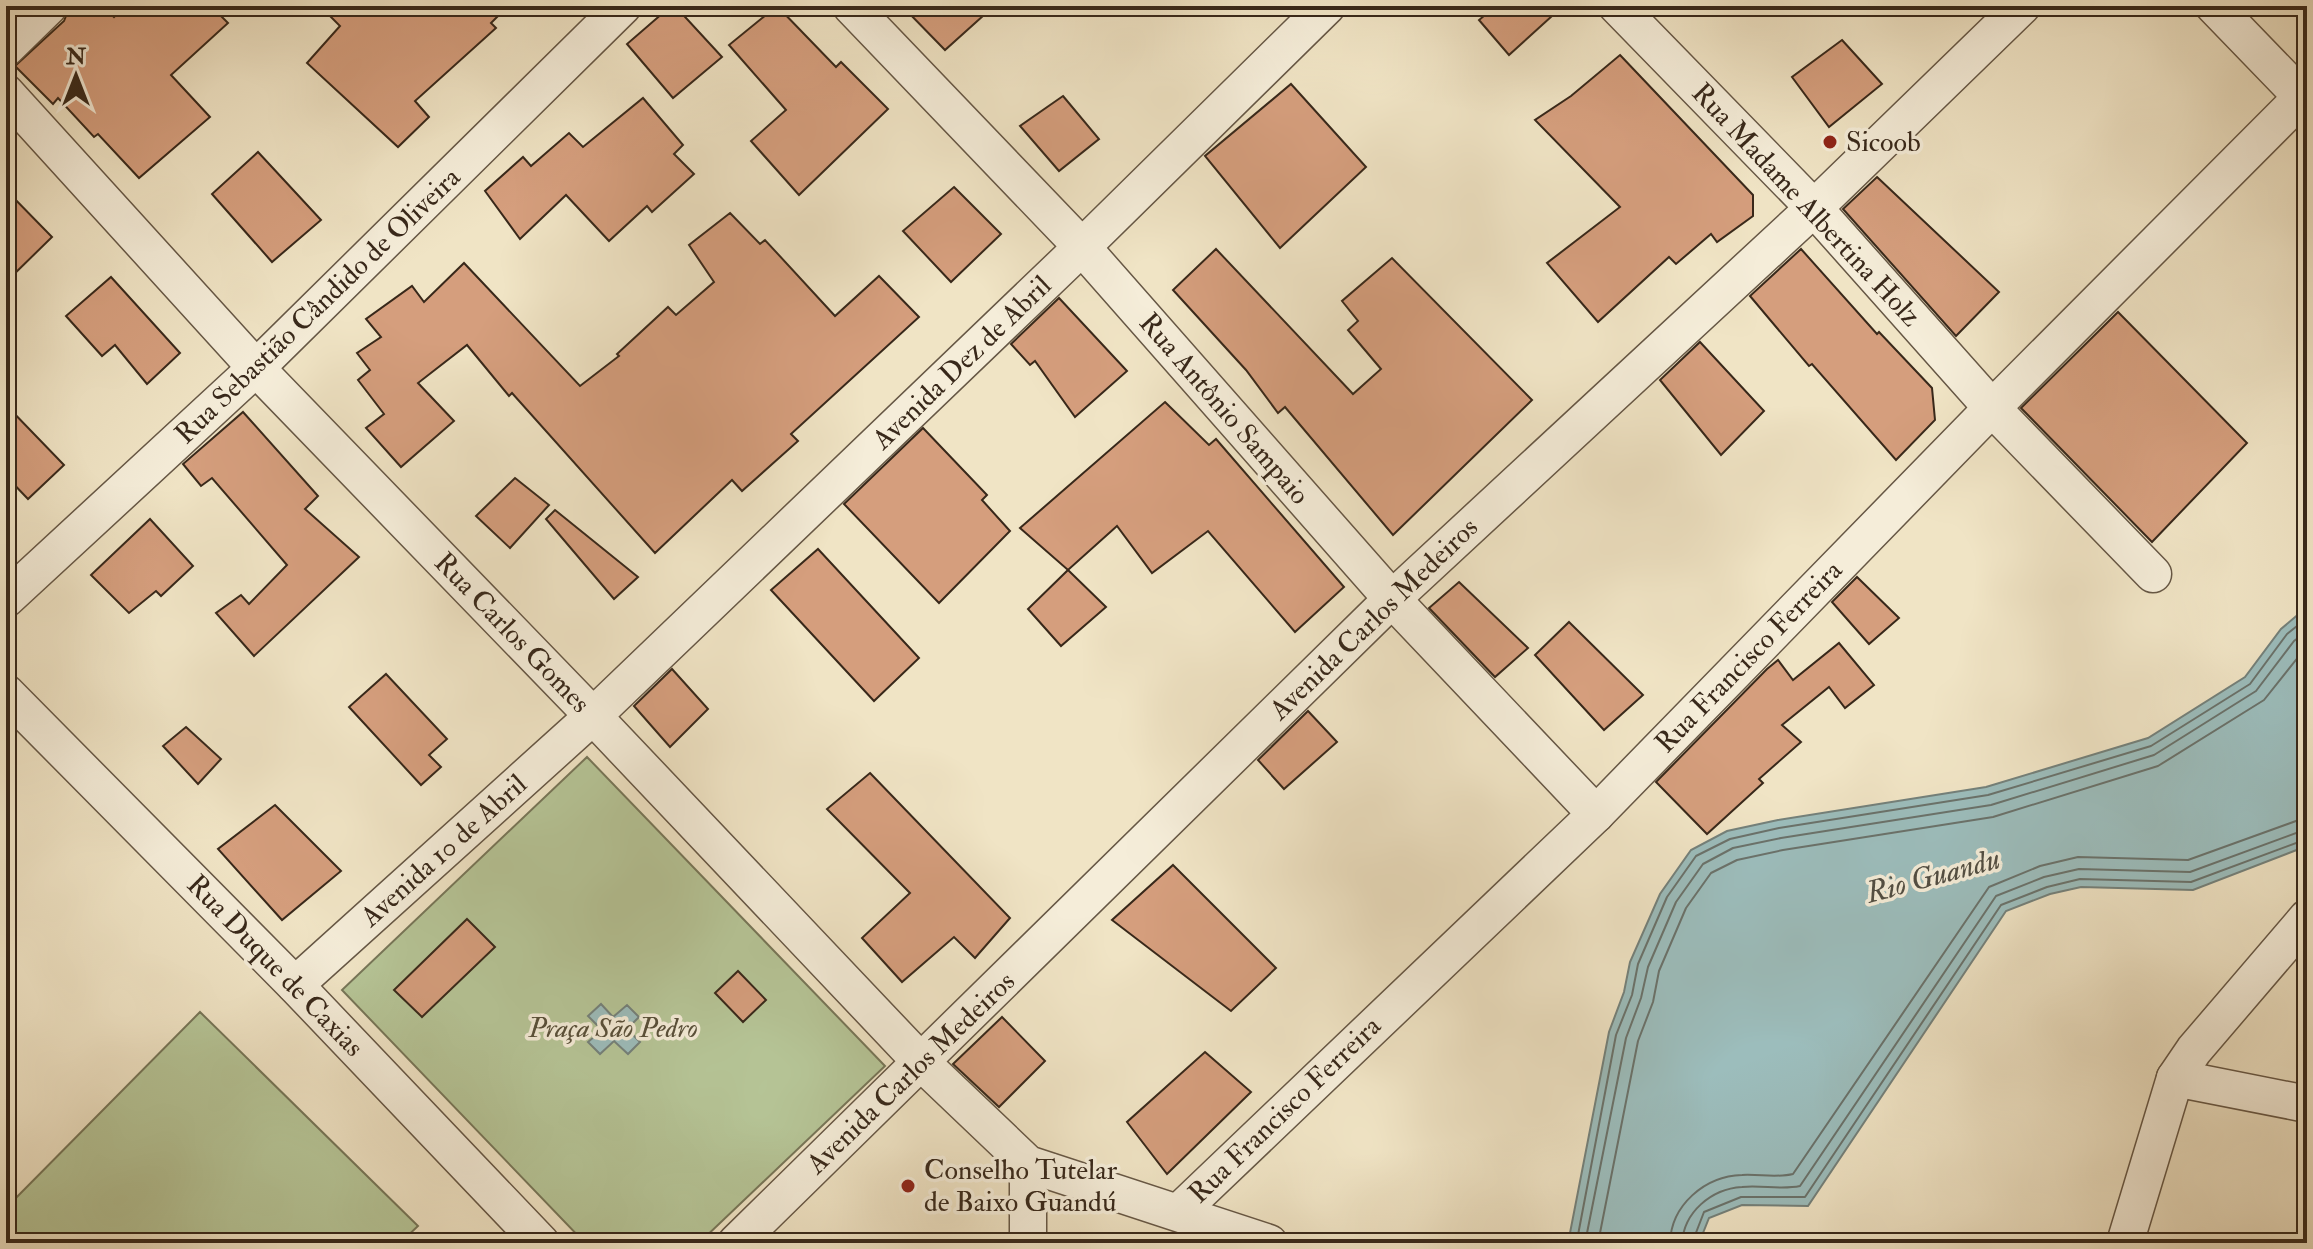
<svg xmlns="http://www.w3.org/2000/svg" width="2313" height="1249" viewBox="0 0 2313 1249" font-family="'IM FELL Double Pica',serif">
<rect width="100%" height="100%" fill="#f0e4c5"/>
<filter id="stains"><feTurbulence type="fractalNoise" baseFrequency=".0025" numOctaves="4"/><feColorMatrix values="0 0 0 0 .2 0 0 0 0 .09 0 0 0 0 .02 0 0 0 .5 -.17"/></filter>
<radialGradient id="worn" r=".72"><stop offset=".6" stop-color="#630" stop-opacity="0"/><stop offset="1" stop-color="#630" stop-opacity=".3"/></radialGradient>
<g fill="#b6c597" stroke="#777658" stroke-width="2">
<polygon points="587,757 885,1066 699,1243 585,1243 342,990"/>
<polygon points="200,1012 418,1226 400,1243 6,1243 6,1208"/>
</g>
<g fill="#9cbdbc" stroke="#74817b" stroke-width="2">
<polygon points="2307,607 2307,846 2193,890 2081,887 2050,894 2006,911 1808,1206 1742,1205 1709,1218 1699,1243 1556,1243 1570,1233 1609,1032 1624,992 1630,962 1660,894 1691,850 1727,831 1778,820 1986,787 2148,738 2245,677 2281,629"/>
<polygon points="601,1004 613,1017 627,1005 639,1017 627,1029 640,1042 628,1054 614,1041 600,1054 588,1042 602,1030 588,1016"/>
</g>
<g fill="none" stroke-linecap="round" stroke-linejoin="round">
<g stroke="#6a726b" stroke-width="2">
<polyline points="1569,1243 1578,1235 1616,1035 1632,995 1638,964 1667,897 1696,856 1730,839 1779,828 1988,795 2151,746 2250,684 2287,634 2307,618"/>
<polyline points="1585,1243 1626,1038 1641,998 1648,967 1676,902 1703,864 1733,848 1781,838 1991,805 2154,755 2256,691 2294,641 2307,631"/>
<polyline points="1598,1243 1638,1041 1653,1002 1659,971 1686,908 1711,873 1737,860 1783,850 1993,817 2158,766 2264,700 2307,646"/>
<path d="M1670,1243C1671,1205 1705,1176 1742,1175C1759,1174 1777,1178 1793,1174L1989,887L2040,866L2078,857L2188,860L2307,817"/>
<path d="M1682,1243C1684,1212 1711,1189 1742,1187C1761,1185 1782,1190 1800,1186L1996,896L2044,877L2079,869L2190,872L2307,829"/>
<polyline points="1692,1243 1704,1212 1741,1197 1805,1197 2001,905 2047,887 2080,879 2191,882 2307,839"/>
</g>
</g>
<g fill="#d59e7d" stroke="#38281a" stroke-width="2">
<polygon points="70,6 103,6 114,17 125,6 211,6 228,23 171,75 210,117 139,178 98,134 94,137 58,98 53,104 15,66 64,21"/>
<polygon points="320,6 508,6 491,23 496,28 415,101 429,117 398,147 307,63 340,26"/>
<polygon points="671,6 675,6 722,57 673,98 627,44"/>
<polygon points="777,6 836,67 841,62 888,109 799,195 751,141 786,110 729,45"/>
<polygon points="902,6 994,6 945,50"/>
<polygon points="1496,6 1563,6 1509,55 1479,20"/>
<polygon points="1842,40 1882,84 1829,127 1792,77"/>
<polygon points="1620,55 1753,195 1753,216 1717,242 1711,234 1676,264 1669,257 1598,322 1547,263 1620,207 1535,120 1571,96"/>
<polygon points="1291,84 1366,167 1280,248 1205,156"/>
<polygon points="1063,96 1099,139 1059,171 1020,126"/>
<polygon points="643,98 683,145 674,154 694,174 652,212 647,206 609,241 566,195 520,239 485,191 523,157 531,166 569,133 583,147"/>
<polygon points="258,152 321,220 272,262 212,194"/>
<polygon points="1877,177 1999,292 1956,336 1843,209"/>
<polygon points="954,187 1001,234 951,282 903,231"/>
<polygon points="6,190 52,237 6,282"/>
<polygon points="730,213 760,244 765,240 835,316 879,276 919,317 791,434 798,441 742,491 732,480 655,553 512,393 509,396 467,345 418,383 454,421 401,467 366,428 384,414 358,380 370,370 357,353 381,337 366,319 412,286 424,302 464,263 580,386 619,356 617,354 668,307 676,315 714,282 689,245"/>
<polygon points="1216,249 1353,394 1381,369 1348,330 1358,321 1342,301 1392,258 1532,400 1393,535 1285,407 1278,413 1246,370 1173,290"/>
<polygon points="1801,249 1877,334 1879,332 1932,388 1935,420 1896,460 1812,364 1809,366 1750,296"/>
<polygon points="111,277 180,353 147,384 115,345 102,356 66,316"/>
<polygon points="1059,298 1127,371 1075,417 1035,361 1030,365 1011,344"/>
<polygon points="2118,312 2247,443 2152,542 2021,408"/>
<polygon points="1700,342 1764,411 1721,455 1660,380"/>
<polygon points="1165,402 1209,445 1216,439 1344,587 1295,632 1208,531 1152,573 1117,526 1068,570 1020,528"/>
<polygon points="6,405 64,465 28,499 6,476"/>
<polygon points="243,412 318,496 305,509 359,557 254,656 216,613 241,595 249,604 287,565 212,478 201,486 183,464"/>
<polygon points="923,428 987,495 982,500 1010,531 939,603 844,504"/>
<polygon points="515,478 549,505 510,548 476,516"/>
<polygon points="555,510 638,577 614,599 546,519"/>
<polygon points="150,519 193,566 161,596 156,591 129,613 91,575"/>
<polygon points="818,549 919,658 874,701 771,590"/>
<polygon points="1068,570 1106,607 1061,646 1028,609"/>
<polygon points="1857,577 1899,618 1869,644 1832,602"/>
<polygon points="1459,582 1528,648 1495,677 1429,608"/>
<polygon points="1569,622 1643,695 1604,730 1535,655"/>
<polygon points="1839,643 1874,685 1845,708 1829,687 1782,725 1801,742 1759,779 1763,783 1707,834 1656,782 1767,669 1778,660 1793,680"/>
<polygon points="672,669 708,709 670,747 634,706"/>
<polygon points="386,674 447,739 429,755 441,767 421,785 349,707"/>
<polygon points="1308,711 1337,742 1284,789 1258,760"/>
<polygon points="186,727 221,759 198,784 163,746"/>
<polygon points="870,773 1010,918 975,958 954,937 902,982 862,938 910,893 827,809"/>
<polygon points="275,805 341,871 282,920 218,849"/>
<polygon points="1173,865 1276,968 1231,1011 1112,920"/>
<polygon points="467,919 495,947 422,1017 394,990"/>
<polygon points="738,971 766,1000 743,1022 715,993"/>
<polygon points="1002,1017 1045,1061 999,1107 953,1064"/>
<polygon points="1205,1052 1251,1092 1167,1174 1127,1122"/>
</g>
<g fill="none" stroke-linecap="round" stroke-linejoin="round">
<g stroke="#665745" stroke-width="39">
<g id="minor">
<polyline points="851,6 1082,247 1392,599 1596,814"/>
<polyline points="1617,6 1814,208 1992,408 2153,574"/>
<polyline points="2214,6 2302,97"/>
<polyline points="6,48 49,6"/>
<polyline points="6,93 256,368 593,716 922,1063 1028,1164 1269,1243"/>
<polyline points="6,599 256,368 623,6"/>
<polyline points="6,693 295,985 541,1243"/>
<polyline points="295,985 593,716 1082,247 1327,6"/>
<polyline points="2175,1078 2307,1104"/>
<polyline points="1028,1164 1028,1243"/>
<polyline points="1180,1211 1596,814 1992,408 2307,92"/>
<polyline points="736,1243 1392,599 1814,208 2022,6"/>
<polyline points="2125,1243 2175,1078 2194,1050 2307,918"/>
</g>
</g>
<use href="#minor" stroke="#f5edd9" stroke-width="36"/>
</g>
<g fill="#8f2418" stroke="#f5edd9" stroke-width="3">
<circle cx="1830" cy="142" r="8"/>
<circle cx="908" cy="1186" r="8"/>
</g>
<g text-anchor="middle" dominant-baseline="central" stroke-width="7" stroke-linejoin="round" paint-order="stroke">
<g font-size="28" fill="#38281a" stroke="#f5edd9" text-anchor="start">
<text x="1846" y="142">Sicoob</text>
<text x="924" y="1170">Conselho Tutelar<tspan x="924" dy="32">de Baixo Guandú</tspan></text>
</g>
<g font-size="28" fill="#38281a" stroke="#f5edd9">
<text transform="translate(1806 205) rotate(47)">Rua Madame Albertina Holz</text>
<text transform="translate(318 306) rotate(-44)">Rua Sebastião Cândido de Oliveira</text>
<text transform="translate(962 363) rotate(-44)">Avenida Dez de Abril</text>
<text transform="translate(1224 409) rotate(49)">Rua Antônio Sampaio</text>
<text transform="translate(1374 619) rotate(-44)">Avenida Carlos Medeiros</text>
<text transform="translate(512 633) rotate(46)">Rua Carlos Gomes</text>
<text transform="translate(1749 657) rotate(-46)">Rua Francisco Ferreira</text>
<text transform="translate(444 851) rotate(-42)">Avenida 10 de Abril</text>
<text transform="translate(275 966) rotate(46)">Rua Duque de Caxias</text>
<text transform="translate(911 1073) rotate(-44)">Avenida Carlos Medeiros</text>
<text transform="translate(1285 1110) rotate(-44)">Rua Francisco Ferreira</text>
</g>
<g font-size="28" font-style="italic" fill="#584f39" stroke="#f5edd9">
<text x="613" y="1028">Praça São Pedro</text>
</g>
<g font-size="30" font-style="italic" fill="#514d42" stroke="#f5edd9">
<text transform="translate(1933 876) rotate(-15)">Rio Guandu</text>
</g>
</g>
<rect width="2313" height="1249" fill="none" stroke="#f0e4c5" stroke-width="32"/>
<rect x="8" y="8" width="2297" height="1233" fill="none" stroke="#38281a" stroke-width="4"/>
<rect x="16" y="16" width="2281" height="1217" fill="none" stroke="#38281a" stroke-width="2"/>
<g transform="translate(76 76)" stroke="#f5edd9" stroke-width="6" paint-order="stroke">
<path d="M0-6L14 30L0 20L-14 30Z" fill="#38281a"/>
<text y="-12" font-size="22" font-weight="bold" text-anchor="middle" fill="#38281a">N</text>
</g>
<rect width="100%" height="100%" filter="url(#stains)"/>
<rect width="100%" height="100%" fill="url(#worn)"/>
</svg>
